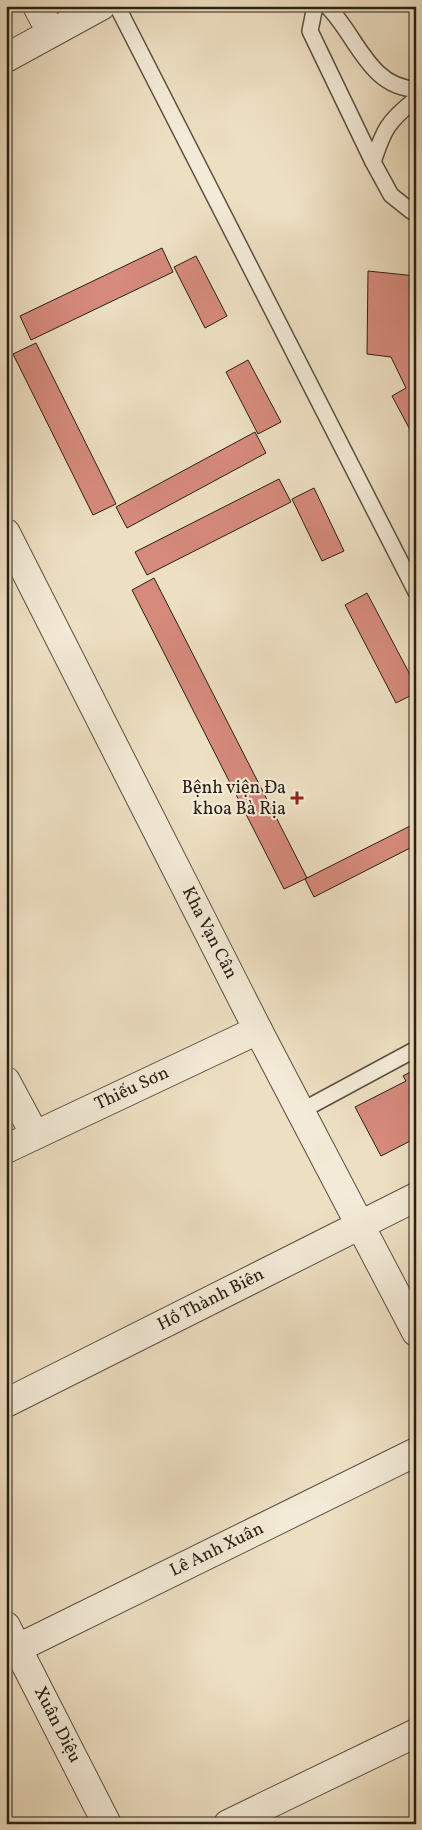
<svg xmlns="http://www.w3.org/2000/svg" width="422" height="1830" viewBox="0 0 422 1830" font-family="Vollkorn,serif">
<rect width="100%" height="100%" fill="#eddfc2"/>
<filter id="stains"><feTurbulence type="fractalNoise" baseFrequency=".004" numOctaves="4"/><feColorMatrix values="0 0 0 0 .2 0 0 0 0 .09 0 0 0 0 .02 0 0 0 .5 -.17"/></filter>
<radialGradient id="worn" r=".72"><stop offset=".6" stop-color="#630" stop-opacity="0"/><stop offset="1" stop-color="#630" stop-opacity=".3"/></radialGradient>
<g fill="#d68a7c" stroke="#292014">
<polygon points="162,248 173,272 31,340 20,316"/>
<polygon points="196,256 227,316 205,328 174,267"/>
<polygon points="368,271 416,276 416,441 392,396 406,388 391,357 367,354"/>
<polygon points="36,343 116,504 93,515 13,354"/>
<polygon points="248,360 281,422 258,434 226,372"/>
<polygon points="255,432 266,453 127,528 116,507"/>
<polygon points="279,479 291,502 147,575 135,552"/>
<polygon points="314,488 344,551 322,561 292,499"/>
<polygon points="154,578 307,878 284,889 132,590"/>
<polygon points="367,593 416,686 416,693 396,703 345,605"/>
<polygon points="416,823 416,845 314,897 305,879"/>
<polygon points="416,1069 416,1138 381,1156 355,1107 406,1081 403,1076"/>
</g>
<g fill="none" stroke-linecap="round" stroke-linejoin="round">
<g stroke="#5a5040" stroke-width="18">
<g id="service">
<polyline points="117,6 416,592"/>
<polyline points="315,6 310,31 373,162 391,195 411,211 416,212"/>
<path d="M327,6C356,34 369,88 416,89"/>
<path d="M373,162C384,129 388,121 416,99"/>
<polyline points="301,1111 416,1049"/>
</g>
</g>
<g stroke="#5a5040" stroke-width="30">
<g id="minor">
<polyline points="37,6 51,32"/>
<polyline points="6,533 258,1030 416,1332"/>
<polyline points="6,1081 35,1135"/>
<polyline points="6,1149 258,1030"/>
<polyline points="6,1403 416,1197"/>
<polyline points="6,1626 107,1824"/>
<polyline points="18,1648 416,1452"/>
<polyline points="228,1824 416,1733"/>
</g>
</g>
<g stroke="#5a5040" stroke-width="30">
<polyline id="tertiary" points="6,58 101,6"/>
</g>
<use href="#service" stroke="#f3ead7" stroke-width="15"/>
<use href="#minor" stroke="#f3ead7" stroke-width="28"/>
<use href="#tertiary" stroke="#f3ead7" stroke-width="28"/>
</g>
<path fill="#8f2418" stroke="#f3ead7" stroke-width="2" d="M294.5 790.5h5v5h5v5h-5v5h-5v-5h-5v-5h5z"/>
<g text-anchor="middle" dominant-baseline="central" stroke-width="4.5" stroke-linejoin="round" paint-order="stroke">
<g font-size="18" fill="#292014" stroke="#f3ead7" text-anchor="end">
<text x="286" y="788">Bệnh viện Đa<tspan x="286" dy="21">khoa Bà Rịa</tspan></text>
</g>
<g font-size="18" fill="#292014" stroke="#f3ead7">
<text transform="translate(209 933) rotate(63)">Kha Vạn Cân</text>
<text transform="translate(132 1089) rotate(-25)">Thiếu Sơn</text>
<text transform="translate(211 1300) rotate(-27)">Hồ Thành Biên</text>
<text transform="translate(217 1550) rotate(-26)">Lê Anh Xuân</text>
<text transform="translate(57 1725) rotate(63)">Xuân Diệu</text>
</g>
</g>
<rect width="422" height="1830" fill="none" stroke="#eddfc2" stroke-width="25"/>
<rect x="8" y="8" width="407" height="1815" fill="none" stroke="#292014" stroke-width="2.5"/>
<rect x="12" y="12" width="397" height="1805" fill="none" stroke="#292014"/>
<rect width="100%" height="100%" filter="url(#stains)"/>
<rect width="100%" height="100%" fill="url(#worn)"/>
</svg>
